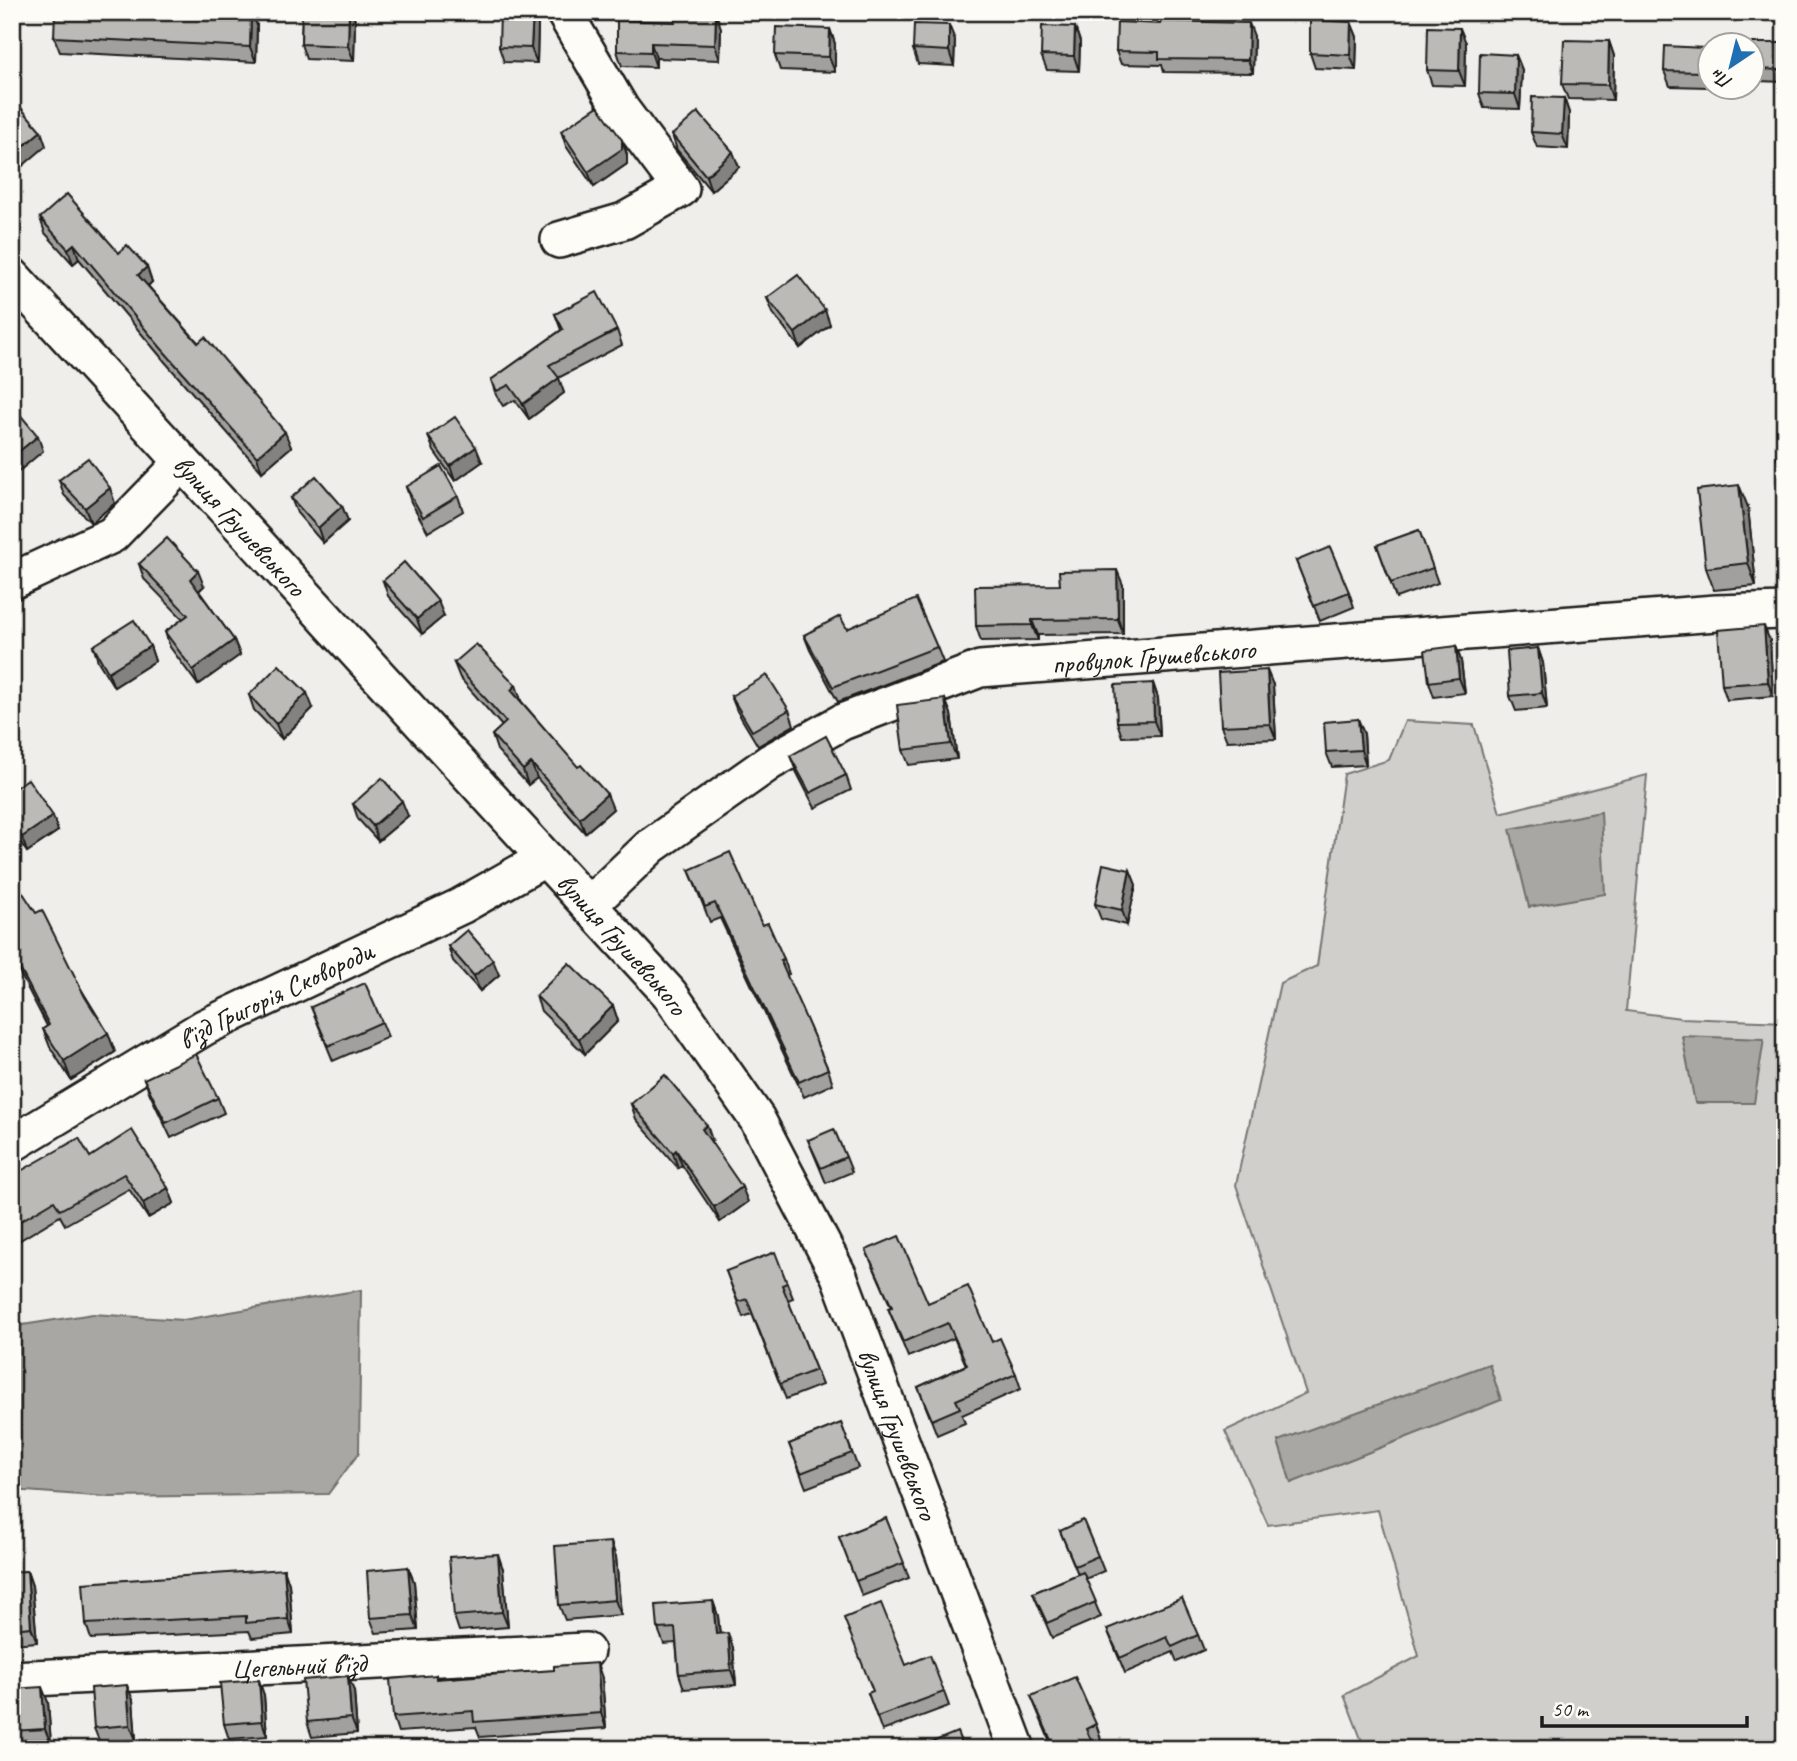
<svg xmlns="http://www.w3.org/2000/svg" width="1797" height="1761" viewBox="0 0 1797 1761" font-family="Caveat,sans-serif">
<rect width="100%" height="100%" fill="#f0eeea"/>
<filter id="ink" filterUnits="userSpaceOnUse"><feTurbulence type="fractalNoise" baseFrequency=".0143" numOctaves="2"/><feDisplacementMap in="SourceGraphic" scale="14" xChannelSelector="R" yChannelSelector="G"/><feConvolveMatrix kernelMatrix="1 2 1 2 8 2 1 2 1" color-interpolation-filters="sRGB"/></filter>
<g filter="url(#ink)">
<path fill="#d0cfcc" stroke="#767674" stroke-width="2" fill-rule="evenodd" d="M1405,721L1474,725L1500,813L1647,775L1626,1011L1681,1018L1785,1022V1749H1365L1344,1695L1419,1656L1378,1510L1268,1525L1225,1431L1306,1393L1236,1185L1280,983L1317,966L1344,774L1389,760ZM1489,1364L1501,1400L1291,1483L1278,1441Z"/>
<g fill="#a8a7a3" stroke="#706f6d" stroke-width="2">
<polygon points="1601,812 1605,894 1529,907 1510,829"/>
<polygon points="1682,1036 1764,1039 1754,1103 1695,1103"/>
<polygon points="361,1290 359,1453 328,1494 109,1497 12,1490 12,1329 16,1326 93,1314 183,1320"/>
<polygon points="1489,1364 1501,1400 1291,1483 1278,1441"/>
</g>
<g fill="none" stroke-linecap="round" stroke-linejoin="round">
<g stroke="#1c1c1c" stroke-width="40">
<g id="minor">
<polyline points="559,240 624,221 681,189 621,109 564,12"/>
<path id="s1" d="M12,276L669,993L757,1119L839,1276L1017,1749"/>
<polyline points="12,581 112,535 182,463"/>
<path id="s2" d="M590,904L651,846L770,762L842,722L980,669L1716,613L1785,611"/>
<path id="s3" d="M12,1144L205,1027L461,906L544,859"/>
<path id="s4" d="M12,1679L586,1651"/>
</g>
</g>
<use href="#minor" stroke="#fdfcf7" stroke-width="35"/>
</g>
<g fill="#a1a09d" stroke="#1c1c1c" stroke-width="2">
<polygon points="302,12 352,12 355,21 354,61 306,59 301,44"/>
<polygon points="1351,22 1357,37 1356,70 1315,68 1310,53"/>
<polygon points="257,25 256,62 60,52 54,37"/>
<polygon points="538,25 537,63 504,62 499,47"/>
<polygon points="1075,27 1080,42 1079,71 1047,70 1041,55"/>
<polygon points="721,28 720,60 656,58 656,67 622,66 617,51"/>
<polygon points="830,29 835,44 835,72 780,70 775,55"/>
<polygon points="1254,36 1253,73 1164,72 1162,65 1121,64 1116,51"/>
<polygon points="955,40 954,66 918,64 913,49"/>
<polygon points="1609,41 1614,56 1613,100 1568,99 1562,84"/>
<polygon points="1466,43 1465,86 1432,85 1427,70"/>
<polygon points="1704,48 1709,63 1708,87 1670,86 1664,71"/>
<polygon points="1783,49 1785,49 1785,82 1757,81 1752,69"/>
<polygon points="1516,55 1522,70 1520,109 1484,108 1479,93"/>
<polygon points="1564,98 1569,113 1568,149 1537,147 1531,132"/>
<polygon points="561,131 622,140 627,155 627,164 594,187 566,146"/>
<polygon points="672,135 739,167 711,191 677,150"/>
<polygon points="40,218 119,253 152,282 148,286 291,447 262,472 166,363 79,259 73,264 45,233"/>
<polygon points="767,298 825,310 830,325 800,348 773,313"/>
<polygon points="555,314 617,330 622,345 558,378 564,393 529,419 515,400 503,406 496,395 491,380 561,330"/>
<polygon points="1785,405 1785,473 1783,473 1777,458"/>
<polygon points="428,436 482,462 455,481 434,451"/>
<polygon points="59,480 115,503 91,523 64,495"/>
<polygon points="406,487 458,496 463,511 428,532 411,502"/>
<polygon points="291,498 342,506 348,521 323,543 297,513"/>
<polygon points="1748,507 1756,586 1714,590 1706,568"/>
<polygon points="1419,530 1438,583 1396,598 1377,545"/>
<polygon points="1296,561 1349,592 1354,607 1320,621"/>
<polygon points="139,564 204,586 199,591 234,640 240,655 198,685 170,647 165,632 183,619 144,579"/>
<polygon points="383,581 444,616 422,634 388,596"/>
<polygon points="1123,585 1123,634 1038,635 1038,640 981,641 976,626"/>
<polygon points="847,629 937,647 943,662 838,702 810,650 804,635"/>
<polygon points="1770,641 1773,696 1727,700 1722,685"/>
<polygon points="93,646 150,646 155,661 114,687 98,661"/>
<polygon points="1456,646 1461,661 1465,693 1434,697 1429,682"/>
<polygon points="1538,648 1543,663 1547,708 1516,711 1510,696"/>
<polygon points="454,663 521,700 521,701 613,809 585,833 537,778 528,785 497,750 492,735 502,726 460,678"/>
<polygon points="1153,683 1158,698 1160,736 1122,737 1117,722"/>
<polygon points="1273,685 1276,739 1227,741 1221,726"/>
<polygon points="249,695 313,708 282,739 254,710"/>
<polygon points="731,696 789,710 794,725 758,746 737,711"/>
<polygon points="945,699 951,714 957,759 909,765 903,750"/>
<polygon points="1358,719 1364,734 1366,765 1332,767 1326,752"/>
<polygon points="790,756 846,775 851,790 815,808 796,771"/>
<polygon points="12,790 58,831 27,852 12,831"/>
<polygon points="353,804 408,816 378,841 358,819"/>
<polygon points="689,870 762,925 784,959 789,974 786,975 828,1069 833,1084 804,1097 720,918 710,922"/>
<polygon points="1130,870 1136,885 1127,925 1101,919 1095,904"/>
<polygon points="12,876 108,1033 115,1052 71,1080 50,1047 43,1029 47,1026 12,958"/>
<polygon points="448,946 499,975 480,991 453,961"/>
<polygon points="536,996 613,1006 618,1021 585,1054 541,1011"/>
<polygon points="311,1007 382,1022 388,1037 333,1061"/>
<polygon points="144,1079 218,1098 224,1113 171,1138 150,1094"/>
<polygon points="631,1104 712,1140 710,1141 748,1202 720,1222 682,1165 678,1168 636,1119"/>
<polygon points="808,1140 846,1157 852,1172 826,1183"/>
<polygon points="90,1157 168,1188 174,1203 148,1218 129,1189 65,1225 60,1216 12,1245 12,1176"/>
<polygon points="866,1250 928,1303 992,1342 1016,1374 1021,1389 962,1415 965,1423 937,1435 918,1387 966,1365 954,1338 908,1357 888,1308 891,1307"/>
<polygon points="726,1271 787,1283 793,1298 788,1300 822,1385 786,1399 752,1314 743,1317"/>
<polygon points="841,1423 858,1468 806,1488 789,1444"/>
<polygon points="886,1518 909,1578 862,1596 839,1537"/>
<polygon points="1060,1531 1098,1556 1104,1571 1085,1579 1101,1617 1052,1638 1033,1593 1078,1574"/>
<polygon points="616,1557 621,1615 565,1620 559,1605"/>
<polygon points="408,1567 414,1582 418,1630 376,1633 370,1618"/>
<polygon points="284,1569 289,1584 293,1634 252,1638 249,1631 91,1639 86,1624"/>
<polygon points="503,1569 508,1627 459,1631 454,1616"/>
<polygon points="27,1571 32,1586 37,1642 12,1644 12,1572"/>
<polygon points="713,1601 718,1616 720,1634 733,1648 736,1685 684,1689 679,1674 676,1643 664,1644 658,1629"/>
<polygon points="1107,1629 1198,1635 1204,1650 1177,1662 1173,1652 1125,1673"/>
<polygon points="906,1665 944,1692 949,1706 882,1731 868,1693 872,1692"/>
<polygon points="436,1675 437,1679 602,1678 606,1728 480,1737 476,1727 398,1732 393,1717"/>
<polygon points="12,1689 48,1702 51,1744 17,1746 14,1738 12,1738"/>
<polygon points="354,1691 357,1733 312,1737 307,1722"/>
<polygon points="264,1695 267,1736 229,1739 224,1724"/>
<polygon points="1031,1696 1096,1724 1101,1739 1093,1743 1095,1749 1053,1749"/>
<polygon points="133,1700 136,1740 100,1743 94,1728"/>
</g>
<g fill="#83827f" stroke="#1c1c1c" stroke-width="2">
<polygon points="251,12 257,25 256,62 250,47"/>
<polygon points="349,12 352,12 355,21 354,61 348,46"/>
<polygon points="533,12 534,12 538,25 537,63 531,48"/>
<polygon points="716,13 721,28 720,60 715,45"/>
<polygon points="1351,22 1357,37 1356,70 1350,55"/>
<polygon points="1249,23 1254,36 1253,73 1248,60"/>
<polygon points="949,25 955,40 954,66 949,51"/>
<polygon points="1075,27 1080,42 1079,71 1074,56"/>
<polygon points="1460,28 1466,43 1465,86 1459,71"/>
<polygon points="830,29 835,44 835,72 829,57"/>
<polygon points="1609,41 1614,56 1613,100 1608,85"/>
<polygon points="651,43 656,58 656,67 651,52"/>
<polygon points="1704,48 1709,63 1708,87 1703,72"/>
<polygon points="1516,55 1522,70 1520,109 1515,94"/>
<polygon points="1564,98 1569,113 1568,149 1562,134"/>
<polygon points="41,131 46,146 12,175 12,156"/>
<polygon points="622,140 627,155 627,164 594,187 588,172"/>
<polygon points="733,152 739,167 711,191 706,176"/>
<polygon points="74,244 79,259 73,264 68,249"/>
<polygon points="147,267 152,282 143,290 138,275"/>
<polygon points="825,310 830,325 800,348 795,333"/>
<polygon points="559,378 564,393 529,419 523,404"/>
<polygon points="285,432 291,447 262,472 257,457"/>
<polygon points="38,436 43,451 12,477 12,457"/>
<polygon points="476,447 482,462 455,481 450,466"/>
<polygon points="1739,485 1748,507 1756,586 1748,563"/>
<polygon points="110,488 115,503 91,523 85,508"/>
<polygon points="342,506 348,521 323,543 318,528"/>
<polygon points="1117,570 1123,585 1123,634 1118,619"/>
<polygon points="198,571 204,586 195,594 190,579"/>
<polygon points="438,601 444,616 422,634 417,619"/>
<polygon points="1032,620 1038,635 1038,640 1032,625"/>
<polygon points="1764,626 1770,641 1773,696 1768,682"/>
<polygon points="234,640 240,655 198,685 193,670"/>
<polygon points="150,646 155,661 114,687 108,672"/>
<polygon points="1456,646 1461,661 1465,693 1459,678"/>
<polygon points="1538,648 1543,663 1547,708 1542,693"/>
<polygon points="1267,670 1273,685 1276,739 1270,724"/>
<polygon points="1153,683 1158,698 1160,736 1154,721"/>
<polygon points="516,685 521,700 516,705 511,690"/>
<polygon points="307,693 313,708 282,739 276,724"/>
<polygon points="945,699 951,714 957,759 951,744"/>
<polygon points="1358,719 1364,734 1366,765 1361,750"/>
<polygon points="531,763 537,778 528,785 523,770"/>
<polygon points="607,794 613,809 585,833 580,818"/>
<polygon points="402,801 408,816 378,841 373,826"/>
<polygon points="53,816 58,831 27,852 22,837"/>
<polygon points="1130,870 1136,885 1127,925 1122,910"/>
<polygon points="493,960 499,975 480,991 474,976"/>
<polygon points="613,1006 618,1021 585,1054 579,1039"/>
<polygon points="108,1033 115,1052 71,1080 64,1061"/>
<polygon points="707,1125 712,1140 707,1144 702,1129"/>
<polygon points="676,1150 682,1165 678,1168 673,1153"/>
<polygon points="742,1187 748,1202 720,1222 714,1207"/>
<polygon points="168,1188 174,1203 148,1218 143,1203"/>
<polygon points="611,1542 616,1557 621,1615 615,1600"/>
<polygon points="498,1554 503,1569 508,1627 502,1612"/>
<polygon points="408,1567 414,1582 418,1630 412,1615"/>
<polygon points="284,1569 289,1584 293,1634 288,1619"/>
<polygon points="27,1571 32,1586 37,1642 31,1627"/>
<polygon points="713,1601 718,1616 721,1649 716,1634"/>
<polygon points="728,1633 733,1648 736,1685 731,1670"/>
<polygon points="597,1663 602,1678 606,1728 601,1713"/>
<polygon points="348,1676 354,1691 357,1733 351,1718"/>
<polygon points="259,1680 264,1695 267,1736 262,1721"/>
<polygon points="127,1685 133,1700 136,1740 130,1725"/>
<polygon points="42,1687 48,1702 51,1744 45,1729"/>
</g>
<g fill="#bbbab6" stroke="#1c1c1c" stroke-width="2">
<polygon points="55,12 251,12 250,47 54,37"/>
<polygon points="302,12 349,12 348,46 301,44"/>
<polygon points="500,12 533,12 531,48 499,47"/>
<polygon points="676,12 716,13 715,45 651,43 651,52 617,51 617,20 675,22"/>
<polygon points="1310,20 1351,22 1350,55 1310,53"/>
<polygon points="1160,21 1249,23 1248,60 1159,59 1159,52 1116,51 1117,22 1160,24"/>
<polygon points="914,24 949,25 949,51 913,49"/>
<polygon points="1042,26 1075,27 1074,56 1041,55"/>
<polygon points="776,27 830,29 829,57 775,55"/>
<polygon points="1428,27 1460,28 1459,71 1427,70"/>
<polygon points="1564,40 1609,41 1608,85 1562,84"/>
<polygon points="1753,43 1781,43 1781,49 1785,49 1785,70 1752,69"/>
<polygon points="1665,46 1704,48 1703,72 1664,71"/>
<polygon points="1480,53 1516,55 1515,94 1479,93"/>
<polygon points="1532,97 1564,98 1562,134 1531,132"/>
<polygon points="598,106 622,140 622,149 588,172 561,131"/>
<polygon points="21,108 41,131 12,156 12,116"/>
<polygon points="698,112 733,152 706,176 672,135"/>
<polygon points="67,194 119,253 127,245 147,267 138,275 198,343 205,337 285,432 257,457 161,348 74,244 68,249 40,218"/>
<polygon points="798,275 825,310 795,333 767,298"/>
<polygon points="597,292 617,330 549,365 559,378 523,404 509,385 497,391 491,380 563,329 555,314"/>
<polygon points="12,405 38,436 12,457"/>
<polygon points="1778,405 1785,405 1785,458 1777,458"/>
<polygon points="455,417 476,447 450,466 428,436"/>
<polygon points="88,458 110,488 85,508 59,480"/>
<polygon points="441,466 458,496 423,517 406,487"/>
<polygon points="316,476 342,506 318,528 291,498"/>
<polygon points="1739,485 1748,563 1706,568 1697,490"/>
<polygon points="1419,530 1433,568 1391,583 1377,545"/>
<polygon points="167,538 198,571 190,579 234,640 193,670 165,632 188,615 139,564"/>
<polygon points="1330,547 1349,592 1314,606 1296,561"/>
<polygon points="404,562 438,601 417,619 383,581"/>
<polygon points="1117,570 1118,619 1032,620 1032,625 976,626 975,586 1060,585 1059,571"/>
<polygon points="916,599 937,647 833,687 804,635 840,616 847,629"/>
<polygon points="134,620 150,646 108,672 93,646"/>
<polygon points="1764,626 1768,682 1722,685 1718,630"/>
<polygon points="476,644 516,685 511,690 578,767 581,765 607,794 580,818 531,763 523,770 492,735 506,722 454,663"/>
<polygon points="1456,646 1459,678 1429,682 1425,650"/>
<polygon points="1538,648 1542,693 1510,696 1507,651"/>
<polygon points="279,665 307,693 276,724 249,695"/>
<polygon points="1267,670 1270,724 1221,726 1218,673"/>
<polygon points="767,675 789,710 752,731 731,696"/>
<polygon points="1153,683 1154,721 1117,722 1115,685"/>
<polygon points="945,699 951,744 903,750 897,705"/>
<polygon points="1358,719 1361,750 1326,752 1324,722"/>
<polygon points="826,736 846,775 810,793 790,756"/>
<polygon points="382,778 402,801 373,826 353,804"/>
<polygon points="28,779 53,816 22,837 12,824 12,790"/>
<polygon points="730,852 762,925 768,923 784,959 780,960 828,1069 799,1082 715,903 705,907 689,870"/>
<polygon points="1103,864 1130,870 1122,910 1095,904"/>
<polygon points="12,876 36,913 42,910 85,997 108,1033 64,1061 43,1029 49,1025 12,953"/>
<polygon points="467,930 493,960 474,976 448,946"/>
<polygon points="569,963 613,1006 579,1039 536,996"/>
<polygon points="365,983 382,1022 328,1046 311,1007"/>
<polygon points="196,1054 218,1098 166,1123 144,1079"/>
<polygon points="665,1075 707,1125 702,1129 742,1187 714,1207 676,1150 673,1153 631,1104"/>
<polygon points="834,1129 846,1157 821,1168 808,1140"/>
<polygon points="132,1130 168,1188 143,1203 124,1174 60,1210 54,1201 12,1226 12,1176 79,1138 90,1157"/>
<polygon points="899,1236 928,1303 968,1286 992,1342 1000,1338 1016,1374 956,1400 960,1408 932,1420 918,1387 967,1365 948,1323 903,1342 888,1308 892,1307 866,1250"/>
<polygon points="775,1252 787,1283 782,1285 816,1370 780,1384 747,1299 738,1302 726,1271"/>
<polygon points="841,1423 852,1453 801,1473 789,1444"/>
<polygon points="886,1518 904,1563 856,1581 839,1537"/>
<polygon points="1083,1520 1098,1556 1075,1566 1060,1531"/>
<polygon points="611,1542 615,1600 559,1605 555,1546"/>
<polygon points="498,1554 502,1612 454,1616 449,1557"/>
<polygon points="408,1567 412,1615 370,1618 367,1571"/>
<polygon points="284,1569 288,1619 246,1623 246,1616 86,1624 83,1583"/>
<polygon points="27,1571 31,1627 12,1629 12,1572"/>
<polygon points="1083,1572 1096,1602 1047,1623 1033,1593"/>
<polygon points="1182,1598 1198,1635 1172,1647 1167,1637 1120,1658 1107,1629"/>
<polygon points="713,1601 716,1634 728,1633 731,1670 679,1674 675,1628 658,1629 656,1605"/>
<polygon points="881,1603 906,1665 930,1655 944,1692 877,1717 868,1693 873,1691 844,1618"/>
<polygon points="597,1663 601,1713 474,1722 473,1711 393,1717 390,1679 436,1675 436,1679 554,1670 554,1666"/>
<polygon points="348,1676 351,1718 307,1722 303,1680"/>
<polygon points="1075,1677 1096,1724 1086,1729 1095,1749 1055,1749 1031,1696"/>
<polygon points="259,1680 262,1721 224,1724 220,1683"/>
<polygon points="127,1685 130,1725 94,1728 91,1688"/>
<polygon points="42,1687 45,1729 12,1731 12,1689"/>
<polygon points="957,1732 964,1749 927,1749 925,1745"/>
</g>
</g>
<g text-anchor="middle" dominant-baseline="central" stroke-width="7" stroke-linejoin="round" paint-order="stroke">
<g font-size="28" fill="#1c1c1c" stroke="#fdfcf7">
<text stroke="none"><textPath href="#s1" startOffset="338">вулиця Грушевського</textPath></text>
<text stroke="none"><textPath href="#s2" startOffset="634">провулок Грушевського</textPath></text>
<text stroke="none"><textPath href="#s1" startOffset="905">вулиця Грушевського</textPath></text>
<text stroke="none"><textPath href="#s3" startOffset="303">в'їзд Григорія Сковороди</textPath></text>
<text stroke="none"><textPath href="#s1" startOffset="1472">вулиця Грушевського</textPath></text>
<text stroke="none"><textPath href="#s4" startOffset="287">Цегельний в'їзд</textPath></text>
</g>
</g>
<rect width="1797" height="1761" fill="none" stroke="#fdfcf7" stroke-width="42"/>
<rect x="21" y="21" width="1755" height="1719" fill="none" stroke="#1c1c1c" stroke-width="2.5" filter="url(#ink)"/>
<g transform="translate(1731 66) rotate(215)"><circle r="33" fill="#fdfcf7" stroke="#a3a29f" stroke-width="2"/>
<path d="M0-5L12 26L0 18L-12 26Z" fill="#1f6fb2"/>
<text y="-10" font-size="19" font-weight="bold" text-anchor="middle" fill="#1c1c1c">Пн</text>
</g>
<path d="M1542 1716v10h205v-10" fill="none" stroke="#1c1c1c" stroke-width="3.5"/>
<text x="1552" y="1716" font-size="21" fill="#1c1c1c" stroke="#fdfcf7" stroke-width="5" paint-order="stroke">50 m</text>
</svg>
